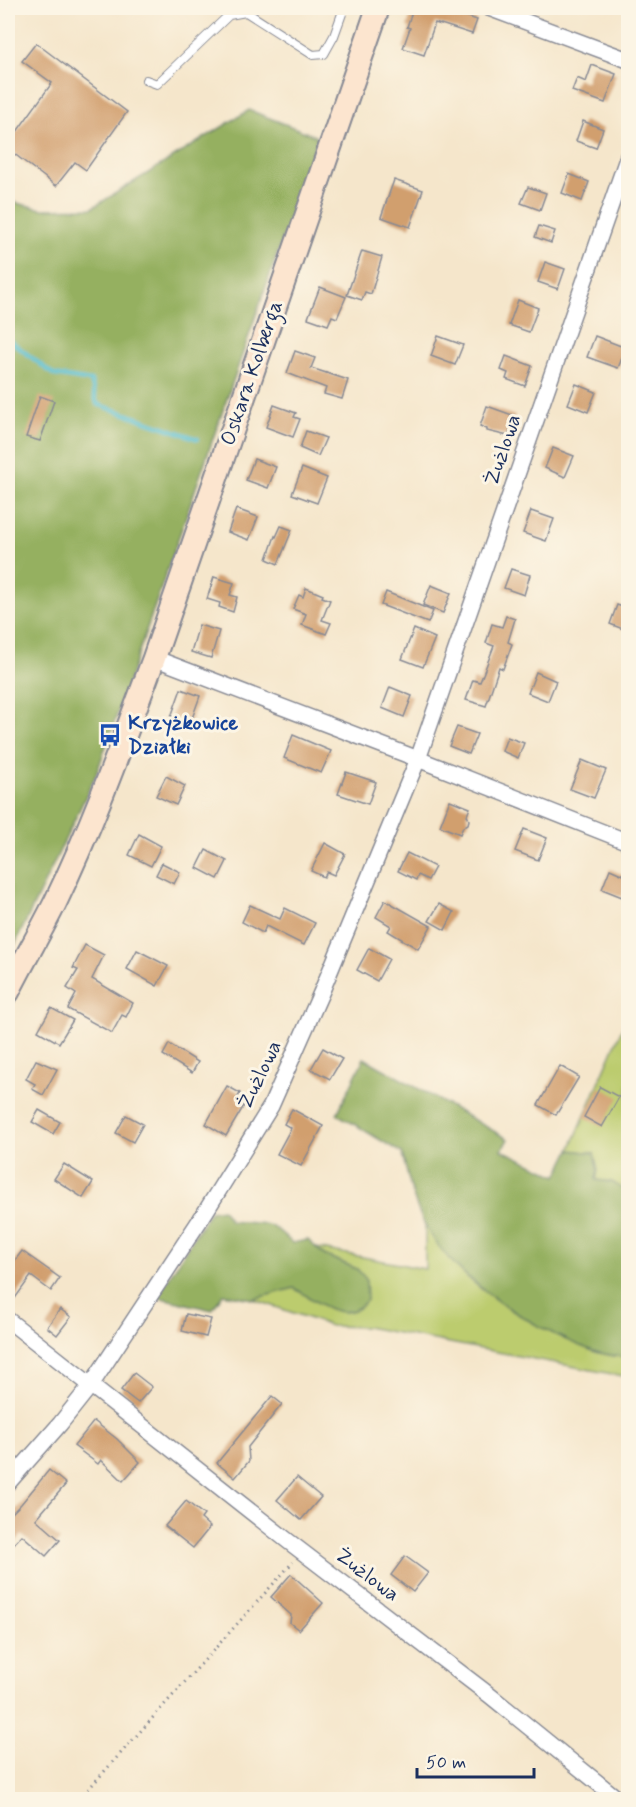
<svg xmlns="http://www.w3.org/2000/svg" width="636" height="1807" viewBox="0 0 636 1807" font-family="Mynerve,sans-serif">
<rect width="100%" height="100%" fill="#fcf5e5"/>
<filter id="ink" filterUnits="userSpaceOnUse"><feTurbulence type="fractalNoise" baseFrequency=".0167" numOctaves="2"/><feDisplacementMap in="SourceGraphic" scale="12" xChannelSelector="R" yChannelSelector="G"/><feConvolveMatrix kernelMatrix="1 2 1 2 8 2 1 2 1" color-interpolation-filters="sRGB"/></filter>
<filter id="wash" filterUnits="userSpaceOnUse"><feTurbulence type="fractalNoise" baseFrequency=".008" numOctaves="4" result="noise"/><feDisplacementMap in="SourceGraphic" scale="24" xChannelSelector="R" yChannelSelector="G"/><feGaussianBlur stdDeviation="1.35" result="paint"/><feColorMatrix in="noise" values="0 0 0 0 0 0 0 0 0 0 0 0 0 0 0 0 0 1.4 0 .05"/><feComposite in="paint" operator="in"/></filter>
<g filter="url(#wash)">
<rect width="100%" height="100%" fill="#f5e6cb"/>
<g fill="#bccc6e" stroke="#6c7e66" stroke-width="1.5">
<polygon points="628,1015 628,1192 612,1182 596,1180 594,1153 570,1150"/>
<path d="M425,1224C433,1235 440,1247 449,1258C484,1299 543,1332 592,1350C603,1355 617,1356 628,1358V1377L366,1327L331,1326L253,1299L294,1288C316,1301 345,1327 367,1300L357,1269L324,1255L316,1248L425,1269Z"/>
</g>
<g fill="#95b061" stroke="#587060" stroke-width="1.5">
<polygon points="249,110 318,137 96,775 8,959 8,201 42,209 92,208"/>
<path d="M364,1058L508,1139L502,1150L557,1176L570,1150L594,1153L598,1170L596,1180L612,1182L628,1193V1358C617,1356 604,1355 593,1351C534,1329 453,1280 424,1223C413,1201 408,1177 402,1153L337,1114Z"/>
<path d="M222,1209L230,1221C262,1225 267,1217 292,1243L308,1240L324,1255L357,1269L366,1279L367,1300C345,1327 316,1301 294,1288L253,1299L223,1294L212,1310L157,1297L210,1211Z"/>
</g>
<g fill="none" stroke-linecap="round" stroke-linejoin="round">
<polyline stroke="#52bccd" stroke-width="4.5" points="8,339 54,375 91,381 97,404 198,439"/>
</g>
<g id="blocks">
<g fill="#d19f6e">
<polygon points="413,8 443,8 477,20 472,34 441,24 441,25 435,23 424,55 403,48 410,28 407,27"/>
<polygon points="36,43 127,112 86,170 75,162 56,186 8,149 8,127 16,133 52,83 22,61"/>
<polygon points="592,65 616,74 605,103 572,91 577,78 586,82"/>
<polygon points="583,121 603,129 596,148 576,141"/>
<polygon points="569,174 589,182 582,201 562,193"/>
<polygon points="394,180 423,190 410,227 381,217"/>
<polygon points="528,187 546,193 540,210 521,203"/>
<polygon points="539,226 555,231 551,243 535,237"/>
<polygon points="362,251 382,257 371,294 365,292 362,300 347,295"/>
<polygon points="545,262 565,269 558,289 538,282"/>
<polygon points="320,287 346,297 337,318 332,316 328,325 308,318"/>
<polygon points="518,300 538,308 529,332 509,325"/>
<polygon points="438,336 463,345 455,365 431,356"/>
<polygon points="595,336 626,348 618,368 587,357"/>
<polygon points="295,351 315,358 311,368 348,380 342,399 324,394 326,388 287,373"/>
<polygon points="506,356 532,366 525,386 506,379 508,373 501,370"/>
<polygon points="576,384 596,392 588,412 568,404"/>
<polygon points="40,396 54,401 40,441 26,437"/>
<polygon points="274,405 296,413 294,417 300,419 293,437 266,427"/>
<polygon points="487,406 515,416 508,436 487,431 487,429 480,426"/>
<polygon points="306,431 326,438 318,456 300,448"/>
<polygon points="553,448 574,456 565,477 545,468"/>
<polygon points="254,459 276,467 268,488 246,480"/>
<polygon points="302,468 327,478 317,503 292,494"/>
<polygon points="236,509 258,517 249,540 228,532"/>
<polygon points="531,511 554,519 546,541 523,533"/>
<polygon points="281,526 292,530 278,564 267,559 275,536 276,537"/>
<polygon points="511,569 530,575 524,595 504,588"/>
<polygon points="214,577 234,583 230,595 237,597 233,612 219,607 220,603 207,599"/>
<polygon points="431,585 451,593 443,613 423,605"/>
<polygon points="306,588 323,595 322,597 330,600 322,620 331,623 326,634 302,625 306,614 293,609 299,595 303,597"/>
<polygon points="386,592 433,611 428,623 381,605"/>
<polygon points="617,605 628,609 628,631 610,624"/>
<polygon points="506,616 515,619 508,642 512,644 503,669 499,667 486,706 466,700 473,680 480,682 494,646 486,643 492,624 502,627"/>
<polygon points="199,625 219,631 211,658 191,652"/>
<polygon points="414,629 435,638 423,667 402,659"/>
<polygon points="536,672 556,681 548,701 528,693"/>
<polygon points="390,687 412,696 404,717 382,708"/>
<polygon points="181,689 200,696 190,724 171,717"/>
<polygon points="457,727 477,734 469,754 449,746"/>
<polygon points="293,735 331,751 321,773 284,758"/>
<polygon points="507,737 524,743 518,758 502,751"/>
<polygon points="582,760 606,770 594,798 570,789"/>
<polygon points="346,772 376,782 368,804 338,794"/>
<polygon points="166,776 185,786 176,805 156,796"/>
<polygon points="450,800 470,808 467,815 469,820 468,824 463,827 460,834 440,826"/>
<polygon points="524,829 547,838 538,860 515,851"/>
<polygon points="139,834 161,846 151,866 129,855"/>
<polygon points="325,843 345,854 334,875 327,872 324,877 311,871"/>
<polygon points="206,850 227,861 218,879 197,868"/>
<polygon points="407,853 435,867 428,880 418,875 416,880 398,871"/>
<polygon points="162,863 180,872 174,884 156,875"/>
<polygon points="610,869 628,877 622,897 602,889"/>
<polygon points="385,900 431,926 418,949 388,931 391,926 376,917"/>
<polygon points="439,904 454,912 445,930 429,921"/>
<polygon points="250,905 280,919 285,908 315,923 304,945 266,926 263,933 242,922"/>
<polygon points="85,945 104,955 92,979 133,1003 126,1017 122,1015 112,1033 68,1009 76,994 67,988 78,970 73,968"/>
<polygon points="369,948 389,959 377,981 357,970"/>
<polygon points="137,950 168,966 157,986 127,969"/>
<polygon points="51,1008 73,1020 59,1043 38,1031"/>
<polygon points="169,1044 198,1062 192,1073 163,1055"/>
<polygon points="323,1048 342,1059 330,1079 311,1069"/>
<polygon points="36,1060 57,1069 43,1095 32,1089 35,1084 26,1079"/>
<polygon points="560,1066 579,1077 556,1115 538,1105"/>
<polygon points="227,1086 240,1093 237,1099 245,1104 226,1136 206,1124"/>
<polygon points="600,1087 619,1097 602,1127 584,1117"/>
<polygon points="292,1109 323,1126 301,1166 277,1154 291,1128 284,1124"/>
<polygon points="39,1110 60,1122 53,1134 32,1122"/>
<polygon points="126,1115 143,1124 133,1142 116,1133"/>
<polygon points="64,1164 93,1182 83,1198 54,1179"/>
<polygon points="22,1251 60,1278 51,1291 31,1276 8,1308 8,1259 13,1263"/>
<polygon points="60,1309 71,1317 57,1335 47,1327"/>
<polygon points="186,1314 211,1319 206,1337 182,1331"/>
<polygon points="134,1373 152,1387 138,1403 121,1390"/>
<polygon points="272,1396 282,1404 248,1447 249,1461 235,1478 217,1463"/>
<polygon points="94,1421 117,1439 140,1462 123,1481 101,1460 98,1464 74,1446"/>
<polygon points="49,1470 66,1484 36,1519 60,1540 46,1556 22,1535 8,1550 8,1517 21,1504"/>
<polygon points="297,1477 321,1497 301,1520 277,1500"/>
<polygon points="186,1501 204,1515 201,1519 210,1527 193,1548 165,1526"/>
<polygon points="405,1556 428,1573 413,1592 391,1575"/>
<polygon points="291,1574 323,1603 299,1630 290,1623 291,1615 271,1597"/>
</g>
</g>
</g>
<g filter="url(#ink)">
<use href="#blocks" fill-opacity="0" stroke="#888a94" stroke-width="1.5"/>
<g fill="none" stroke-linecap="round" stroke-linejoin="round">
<g stroke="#888a94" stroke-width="10">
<polyline id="lane" points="146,80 157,84 229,15 246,12 313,55 324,54 334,36 344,8"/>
</g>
<g stroke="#888a94" stroke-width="18">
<g id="street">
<polyline points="489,8 628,60"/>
<polyline points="154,658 418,759 628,842"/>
<polyline points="8,1320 288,1541 488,1694 619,1800"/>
<polyline points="8,1483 60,1424 91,1385 206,1211 271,1106 321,993 418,759 628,156"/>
</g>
</g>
<g stroke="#888a94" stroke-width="26">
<path id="secondary" d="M8,992C23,962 40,933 55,903C93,824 123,741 154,658L378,8"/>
</g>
<polyline stroke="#888a94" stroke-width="3" stroke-dasharray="1.5 4.5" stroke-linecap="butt" points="84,1794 293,1562"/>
<use href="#lane" stroke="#fff" stroke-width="8"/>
<use href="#street" stroke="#fff" stroke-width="15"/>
<use href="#secondary" stroke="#fce5cf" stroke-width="22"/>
</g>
</g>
<defs>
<g id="bus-bare" transform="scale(1.8)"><path d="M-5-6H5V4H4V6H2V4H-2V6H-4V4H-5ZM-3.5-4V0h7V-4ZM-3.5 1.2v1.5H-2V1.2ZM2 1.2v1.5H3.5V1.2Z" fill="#1a4fb4" stroke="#fcf5e5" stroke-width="2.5" paint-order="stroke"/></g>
</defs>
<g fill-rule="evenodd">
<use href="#bus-bare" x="110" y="735"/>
</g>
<g text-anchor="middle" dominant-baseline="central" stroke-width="6" stroke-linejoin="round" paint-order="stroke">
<g font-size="21" fill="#1b2f5e" stroke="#fcf5e5">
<text transform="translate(252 373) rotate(-71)">Oskara Kolberga</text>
<text transform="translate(503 450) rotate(-71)">Żużlowa</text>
<text transform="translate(260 1075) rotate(-64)">Żużlowa</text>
<text transform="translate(367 1575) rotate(37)">Żużlowa</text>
</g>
<g font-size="21" font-weight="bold" fill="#164399" stroke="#fcf5e5" text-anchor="start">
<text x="128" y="723">Krzyżkowice<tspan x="128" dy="24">Działki</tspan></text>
</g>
</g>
<rect width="636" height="1807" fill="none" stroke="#fcf5e5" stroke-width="30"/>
<path d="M417 1768v9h117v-9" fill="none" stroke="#1b2f5e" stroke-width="3"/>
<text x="426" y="1768" font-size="18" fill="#1b2f5e" stroke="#fcf5e5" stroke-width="4.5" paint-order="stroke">50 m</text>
</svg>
